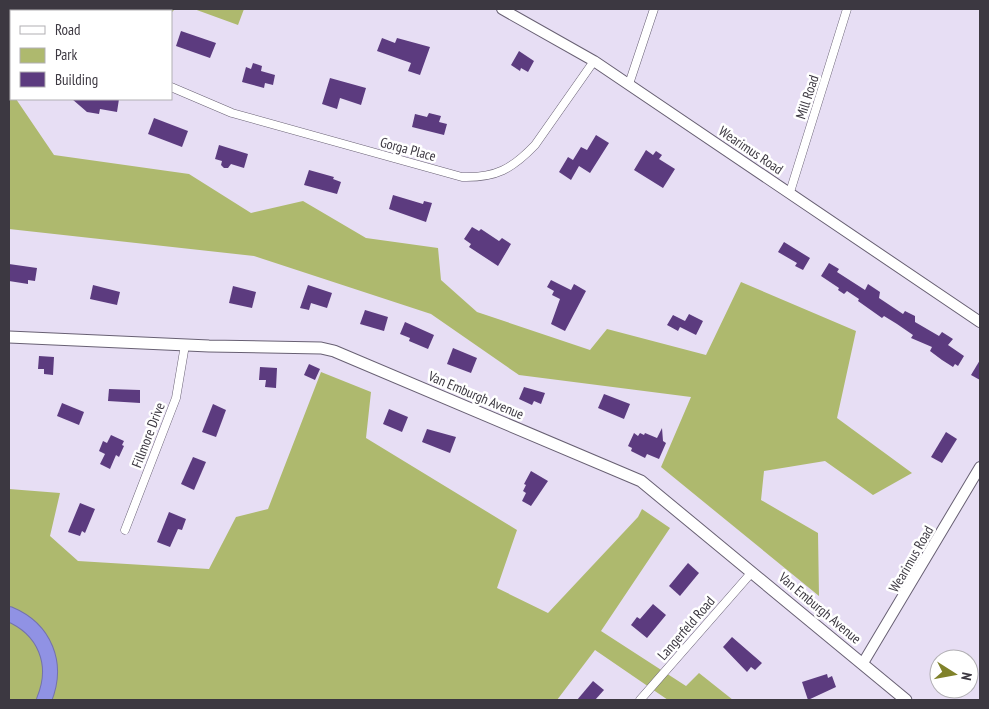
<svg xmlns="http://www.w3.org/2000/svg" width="989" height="709" viewBox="0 0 989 709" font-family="'PT Sans Narrow',sans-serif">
<rect width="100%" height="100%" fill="#e7def4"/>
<g fill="#aeb96e">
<polygon points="9,9 175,9 171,13 11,11 11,99 16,99 54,155 189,174 251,213 303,201 366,238 438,248 441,280 477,312 590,350 607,329 706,355 741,282 856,331 837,418 912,473 873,495 825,461 764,471 761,500 818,533 819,596 661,467 691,397 519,375 431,314 254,256 9,229"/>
<polygon points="194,9 244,9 238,25"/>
<polygon points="321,372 371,392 366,438 517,530 497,588 548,613 638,517 642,509 670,528 601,631 686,686 699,673 733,700 668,700 595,650 557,700 9,700 9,489 60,493 50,536 78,561 209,569 236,517 268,509"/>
</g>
<g fill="#5c3b7f">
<polygon points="181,31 216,43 210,58 176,46"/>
<polygon points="382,38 395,43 397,38 430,47 420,75 408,71 411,63 377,51"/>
<polygon points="519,51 534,61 528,72 521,68 520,71 511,65"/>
<polygon points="253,63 262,66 261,71 275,75 273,85 265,83 264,88 242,82 246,67 251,69"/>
<polygon points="330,78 366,88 361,105 340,98 337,109 322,104"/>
<polygon points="72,99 119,99 117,112 100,109 99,114 87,112"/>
<polygon points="429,113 441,116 439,122 447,124 444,135 412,127 415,114 427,117"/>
<polygon points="154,118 188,131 182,147 148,134"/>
<polygon points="596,135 609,143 590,173 579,166 571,180 559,172 568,157 573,160 581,147 587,150"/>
<polygon points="219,145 248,154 244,168 231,164 228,168 224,168 221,165 222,161 215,159"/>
<polygon points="646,150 653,155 656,151 662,155 659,159 675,169 663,188 634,170"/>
<polygon points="309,170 334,177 333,179 341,182 337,194 304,185"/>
<polygon points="393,195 423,204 424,201 432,203 426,222 389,209"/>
<polygon points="472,227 479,231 481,229 499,241 502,238 511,244 498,266 469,247 471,244 464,239"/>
<polygon points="784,242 810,258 803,270 795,266 797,263 778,252"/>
<polygon points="829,263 839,269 837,272 865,290 868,284 880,292 879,298 903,314 905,311 915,316 915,322 939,336 942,332 953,339 948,345 964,356 958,366 955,364 953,367 942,360 930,351 932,347 911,338 913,335 897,324 884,316 882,318 858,301 859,299 847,291 844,294 838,290 839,288 821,276"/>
<polygon points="9,264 37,268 35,281 28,280 28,284 9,281"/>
<polygon points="551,280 571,290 574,284 586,291 565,331 551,324 560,299 552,295 554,291 547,287"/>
<polygon points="93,285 120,292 117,305 90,299"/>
<polygon points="308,285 332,293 327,308 311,303 309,310 300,308"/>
<polygon points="233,286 256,292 252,308 229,303"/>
<polygon points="365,310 388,317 384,331 360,324"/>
<polygon points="689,314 703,321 696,335 680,327 678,331 667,325 673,315 685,321"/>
<polygon points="405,322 434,335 428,349 409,341 410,338 400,334"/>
<polygon points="453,348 477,358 471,373 447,364"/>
<polygon points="39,356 54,357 53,375 44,374 44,369 38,369"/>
<polygon points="980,360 980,380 971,375"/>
<polygon points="309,364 320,369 315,380 304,375"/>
<polygon points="260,367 277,368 276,388 265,387 266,380 259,380"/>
<polygon points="524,387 545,393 541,404 534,401 532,405 519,399"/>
<polygon points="109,389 140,390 140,403 108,401"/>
<polygon points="604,394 630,404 624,419 598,408"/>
<polygon points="62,403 84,412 79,425 57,416"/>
<polygon points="213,404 226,410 216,437 202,432"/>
<polygon points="389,409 408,417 402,432 383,424"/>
<polygon points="662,428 663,441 666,443 659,459 647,454 645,458 631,451 632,448 628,446 634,433 638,436 640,433 644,435 645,433 657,438"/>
<polygon points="427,429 456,437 450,453 422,442"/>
<polygon points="946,432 957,439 942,463 931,457"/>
<polygon points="111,435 124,441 122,445 124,446 119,457 116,455 110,469 100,464 105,454 99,451 103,441 107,443"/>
<polygon points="193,457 206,462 194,490 181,484"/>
<polygon points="531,471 548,481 531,506 522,501 526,493 523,491 526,485 524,484"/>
<polygon points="80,503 95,509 85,533 82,531 80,536 68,532"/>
<polygon points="169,512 186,519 182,530 178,529 170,547 157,542"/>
<polygon points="688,563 699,573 680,596 669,586"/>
<polygon points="653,604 666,615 647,638 631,625 637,617 640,619"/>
<polygon points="732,637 762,663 755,670 751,667 747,672 723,647"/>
<polygon points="827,674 828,678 832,676 836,687 808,700 802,682"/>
<polygon points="593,681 604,690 595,700 577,700"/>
</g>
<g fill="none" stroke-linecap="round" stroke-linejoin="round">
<g stroke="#686073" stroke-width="9">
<g id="minor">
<polyline points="629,84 654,9"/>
<path d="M171,87L232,113L462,177C496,178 512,169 535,145L594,61"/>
<polyline points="790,192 847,9"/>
<polyline points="125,530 176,398 185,345"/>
<polyline points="640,700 752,572"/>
</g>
</g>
<g stroke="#686073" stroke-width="12">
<g id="tertiary">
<polyline points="502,9 594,61 980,322"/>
<polyline points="863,663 980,467"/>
</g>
</g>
<g stroke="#686073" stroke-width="13">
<polyline id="secondary" points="9,337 209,346 321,348 334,351 641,481 906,700"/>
</g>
<g stroke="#7372ab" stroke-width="16">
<path id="motorway" d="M9,614C45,629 59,664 44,700"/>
</g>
<use href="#minor" stroke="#fff" stroke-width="8"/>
<use href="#tertiary" stroke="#fff" stroke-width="10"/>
<use href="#secondary" stroke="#fff" stroke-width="11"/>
<use href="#motorway" stroke="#9092e4" stroke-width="14"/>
</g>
<g text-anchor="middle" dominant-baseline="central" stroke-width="5" stroke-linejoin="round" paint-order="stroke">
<g font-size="14" fill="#3c3841" stroke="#fff">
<text transform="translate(807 97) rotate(-72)">Mill Road</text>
<text transform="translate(408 149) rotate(15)">Gorga Place</text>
<text transform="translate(751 150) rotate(34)">Wearimus Road</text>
<text transform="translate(476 395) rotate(23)">Van Emburgh Avenue</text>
<text transform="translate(148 435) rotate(-69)">Fillmore Drive</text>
<text transform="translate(911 559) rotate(-60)">Wearimus Road</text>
<text transform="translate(820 608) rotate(40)">Van Emburgh Avenue</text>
<text transform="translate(686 628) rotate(-49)">Langerfeld Road</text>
</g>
</g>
<rect width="989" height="709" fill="none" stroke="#3c3841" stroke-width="20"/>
<rect x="10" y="10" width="162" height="90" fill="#ffffff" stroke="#b1afb3"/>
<rect x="20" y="26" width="25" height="8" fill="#ffffff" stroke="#b1afb3"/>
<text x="55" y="35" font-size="15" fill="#3c3841">Road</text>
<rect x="20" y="48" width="25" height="15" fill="#aeb96e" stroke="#b1afb3"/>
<text x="55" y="60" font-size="15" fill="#3c3841">Park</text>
<rect x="20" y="72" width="25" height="15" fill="#5c3b7f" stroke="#b1afb3"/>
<text x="55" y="85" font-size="15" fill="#3c3841">Building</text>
<g transform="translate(954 674) rotate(101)"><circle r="24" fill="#ffffff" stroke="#b1afb3"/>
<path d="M0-4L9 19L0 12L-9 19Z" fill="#80822b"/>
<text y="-8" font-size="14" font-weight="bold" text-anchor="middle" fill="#3c3841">N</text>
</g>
</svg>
